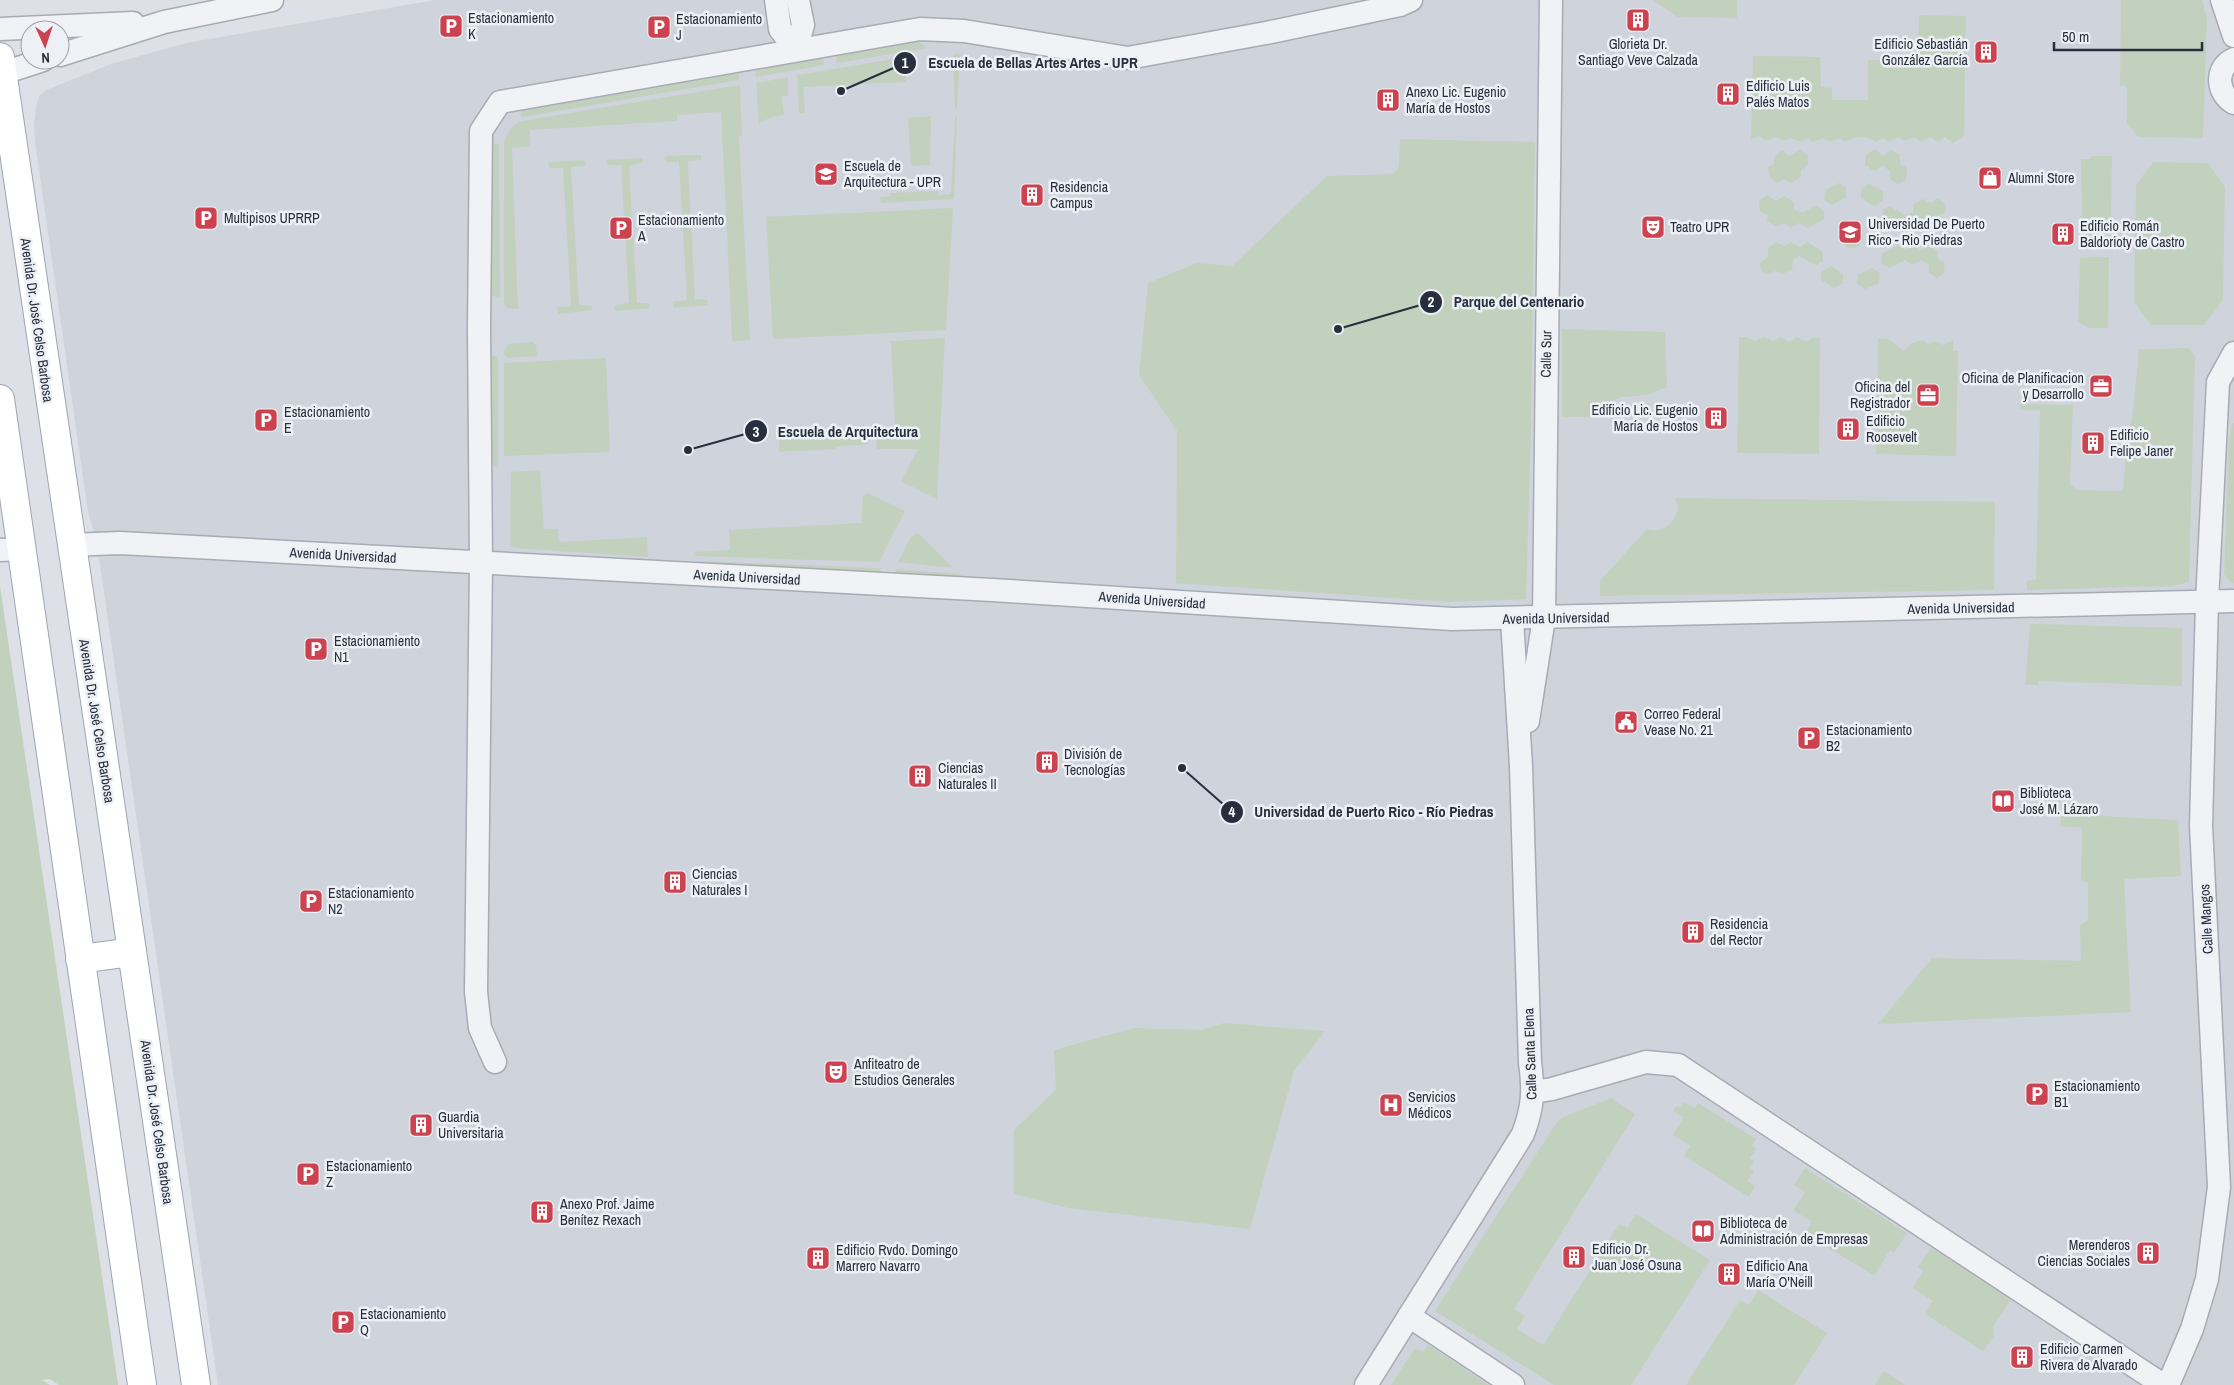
<svg xmlns="http://www.w3.org/2000/svg" width="2234" height="1385" viewBox="0 0 2234 1385" font-family="'Archivo Narrow',sans-serif">
<rect width="100%" height="100%" fill="#dde1e7"/>
<polygon fill="#cfd3dc" points="435,0 2234,0 2234,1385 218,1385 97,544 88,512 35,142 34,125 36,107 39,96 46,90 111,64 186,43"/>
<g fill="#c2d1be">
<polygon points="1653,0 1737,0 1737,18 1678,17"/>
<polygon points="2121,0 2202,0 2207,19 2203,138 2138,137 2127,123 2127,86 2120,86"/>
<path d="M1919,15L1966,16L1964,135L1953,143L1945,137L1938,142L1930,137L1921,142L1914,137L1905,141L1898,137L1889,142L1883,138L1876,142C1866,135 1855,136 1846,142L1839,138L1831,142L1823,138L1814,142L1807,138L1800,142L1791,138L1784,141L1775,137L1766,141L1759,136L1751,140L1753,56L1820,57L1821,87L1832,88V100H1868V60L1918,59Z"/>
<polygon points="919,42 927,48 837,63 836,55"/>
<polygon points="953,54 960,54 957,108 955,109"/>
<polygon points="905,57 906,82 803,87 805,113 799,113 797,75"/>
<polygon points="823,58 824,65 756,77 755,70"/>
<polygon points="739,73 739,80 522,117 521,110"/>
<polygon points="788,77 788,96 782,96 784,115 772,117 759,123 756,83"/>
<path d="M740,85L742,135L739,136L750,340L733,341L732,338L721,112L677,115V121L530,130V147L512,148L518,309L507,308L504,304V143C507,132 512,124 523,121Z"/>
<polygon points="931,116 930,165 911,166 908,118"/>
<polygon points="955,116 957,116 954,199 881,203 880,197 890,196 890,193 938,191 938,195 951,194"/>
<polygon points="1400,139 1535,142 1531,427 1526,599 1451,602 1176,583 1177,431 1139,375 1148,283 1197,263 1232,266 1327,176 1394,174 1399,166"/>
<polygon points="492,144 499,144 500,297 492,296"/>
<polygon points="1875,149 1883,156 1891,150 1900,155 1900,164 1907,168 1906,180 1898,184 1890,179 1890,171 1883,166 1874,171 1865,165 1865,156"/>
<polygon points="1782,150 1790,156 1800,150 1808,156 1808,165 1801,170 1801,177 1791,183 1784,179 1777,183 1769,176 1768,167 1774,164 1774,157"/>
<polygon points="701,155 701,160 688,161 695,299 707,300 708,305 674,308 673,302 687,300 679,162 666,162 664,159 666,156"/>
<polygon points="2091,156 2112,156 2111,227 2082,225 2081,159 2091,159"/>
<polygon points="643,158 643,163 629,165 637,303 649,303 650,308 617,311 614,309 615,305 629,303 621,165 608,165 606,162 607,160"/>
<polygon points="583,160 586,162 585,166 571,167 579,305 592,306 592,310 558,314 557,307 571,306 563,168 550,168 548,164 549,162"/>
<polygon points="2153,162 2208,163 2225,187 2223,300 2204,325 2151,325 2134,302 2135,242 2136,185"/>
<polygon points="1839,183 1846,188 1846,197 1832,205 1824,200 1825,190"/>
<polygon points="1869,184 1883,191 1883,200 1874,206 1861,198 1861,189"/>
<polygon points="1767,195 1776,201 1784,196 1794,202 1794,209 1802,213 1816,205 1824,210 1824,219 1808,228 1799,223 1791,228 1785,223 1776,227 1767,221 1768,215 1760,211 1759,201"/>
<polygon points="1938,198 1945,203 1946,212 1937,216 1937,226 1929,231 1921,227 1913,231 1905,225 1897,230 1883,219 1883,210 1890,206 1906,216 1913,212 1914,204 1923,199 1931,203"/>
<polygon points="953,208 946,330 773,339 766,217"/>
<circle cx="1852" cy="237" r="11"/>
<polygon points="1776,242 1784,246 1791,242 1800,247 1808,242 1823,252 1823,261 1816,265 1799,256 1793,260 1792,269 1783,274 1775,271 1768,275 1761,271 1760,262 1768,257 1768,248"/>
<polygon points="1898,245 1906,250 1914,245 1920,250 1930,246 1938,252 1937,258 1945,263 1944,273 1937,278 1929,273 1929,265 1921,260 1912,265 1905,260 1889,268 1881,263 1882,254"/>
<polygon points="2091,257 2109,257 2108,328 2088,328 2078,322 2080,258"/>
<polygon points="1831,266 1843,274 1843,283 1834,288 1821,280 1821,272"/>
<polygon points="1872,268 1880,273 1879,283 1865,289 1857,284 1858,275"/>
<polygon points="1562,329 1665,332 1667,387 1647,395 1621,397 1604,404 1589,417 1562,417"/>
<polygon points="1739,337 1747,337 1755,341 1764,337 1773,341 1781,337 1789,342 1797,337 1807,342 1813,338 1820,338 1819,454 1737,453"/>
<polygon points="945,338 937,499 901,481 918,449 877,449 875,428 895,427 891,341"/>
<polygon points="1878,338 1888,339 1904,351 1912,343 1922,340 1928,344 1936,341 1943,345 1953,340 1953,351 1958,351 1956,456 1876,454"/>
<polygon points="533,342 536,345 537,356 507,358 504,355 503,351 509,344"/>
<polygon points="2190,348 2195,357 2189,582 2172,586 2027,590 2027,581 2036,579 2040,410 2020,410 2020,404 2073,405 2070,484 2077,490 2123,491 2127,440 2133,411 2139,349"/>
<polygon points="492,355 498,357 498,469 492,463"/>
<polygon points="606,358 610,452 504,456 504,363"/>
<polygon points="2232,423 2234,423 2234,583 2232,583 2224,574 2229,441"/>
<polygon points="867,428 868,444 836,447 836,449 779,452 779,432"/>
<polygon points="540,470 544,529 558,529 559,542 647,537 648,557 516,548 510,545 511,472"/>
<polygon points="868,493 905,511 879,562 696,556 695,552 730,550 729,530 861,523 863,496"/>
<path d="M1675,498L1995,502L1994,590L1600,596V581L1647,529C1664,534 1675,523 1678,507Z"/>
<polygon points="917,533 919,534 953,568 898,562 911,537"/>
<polygon points="697,561 881,568 880,572 697,563"/>
<polygon points="896,569 958,574 964,579 894,575"/>
<polygon points="0,586 118,1384 118,1385 59,1385 50,1379 42,1380 50,1385 0,1385"/>
<polygon points="2030,624 2182,628 2182,686 2038,681 2038,685 2025,685"/>
<polygon points="2061,814 2178,820 2181,876 2124,879 2131,1012 1878,1024 1932,958 2081,961 2080,926 2088,920 2088,882 2081,881 2082,828 2060,826"/>
<polygon points="1224,1023 1325,1031 1294,1071 1250,1229 1068,1208 1014,1194 1014,1130 1056,1090 1054,1050 1134,1028 1202,1030"/>
<polygon points="1612,1098 1635,1114 1514,1309 1525,1316 1517,1329 1543,1345 1619,1224 1627,1228 1636,1214 1710,1260 1631,1385 1554,1385 1435,1311 1555,1125 1563,1117"/>
<polygon points="1684,1102 1695,1108 1698,1103 1756,1139 1752,1146 1756,1149 1750,1158 1754,1161 1750,1168 1754,1171 1747,1181 1755,1186 1749,1197 1684,1156 1690,1146 1673,1135 1684,1118 1673,1111 1676,1106 1680,1108"/>
<polygon points="1805,1168 1907,1233 1894,1253 1890,1250 1874,1276 1805,1233 1812,1222 1793,1210 1805,1192 1794,1185"/>
<polygon points="1931,1248 2012,1298 1993,1327 1994,1336 1983,1351 1925,1314 1933,1301 1913,1288 1923,1271 1918,1267"/>
<polygon points="1758,1290 1827,1333 1794,1385 1686,1385 1740,1300 1749,1305"/>
<polygon points="1428,1345 1489,1385 1391,1385 1415,1348 1423,1352"/>
<polygon points="1884,1371 1905,1385 1875,1385"/>
</g>
<g fill="none" stroke-linecap="round" stroke-linejoin="round">
<g stroke="#a6abb4" stroke-width="25">
<g id="minor">
<polyline points="776,0 780,29 796,50"/>
<polyline points="2222,0 2234,36"/>
<polyline points="0,29 133,23"/>
<polyline points="796,50 803,25 798,0"/>
<polyline points="60,55 164,22 272,0"/>
<path d="M2234,59C2214,68 2217,94 2234,103"/>
<polyline points="0,74 43,60"/>
<polyline points="70,545 120,543 992,590 1452,619 2234,601"/>
<polyline points="0,550 20,549"/>
<polyline points="1528,721 1544,618 1551,0"/>
<polyline points="495,1062 480,1028 476,992 481,562 479,329 481,131 500,102 920,29 964,31 1128,58 1266,33 1400,5 1411,0"/>
<polyline points="1534,1092 1552,1089 1646,1062 1678,1065 2163,1385"/>
<polyline points="1409,1316 1513,1385"/>
<path d="M1366,1385L1523,1134C1533,1107 1534,1091 1530,1063L1521,766L1512,619"/>
<polyline points="2168,1385 2192,1329 2207,1279 2219,1187 2201,826 2207,602 2218,382 2234,353"/>
</g>
</g>
<g stroke="#9da4b3" stroke-width="30">
<g id="major">
<polyline points="0,57 196,1385"/>
<polyline points="0,399 142,1385"/>
<polyline points="80,959 132,952"/>
</g>
</g>
<use href="#minor" stroke="#f0f2f5" stroke-width="22"/>
<use href="#major" stroke="#fff" stroke-width="28"/>
</g>
<defs>
<g id="building-square" transform="scale(1.25)"><rect x="-9" y="-9" width="18" height="18" rx="4" fill="#cc424f" stroke="#edf0f5"/><path d="M-4-6H4V6H1V3H-1V6H-4ZM-2.5-4.3h1.7v1.8h-1.7ZM.8-4.3h1.7v1.8H.8ZM-2.5-1h1.7V.8h-1.7ZM.8-1h1.7V.8H.8Z" fill="#fff"/></g>
<g id="parking-square" transform="scale(1.25)"><rect x="-9" y="-9" width="18" height="18" rx="4" fill="#cc424f" stroke="#edf0f5"/><path d="M-3.5-5.5H1a3.5 3.5 0 0 1 0 7H-1V5.5H-3.5ZM-1-3.4V-.6H.8a1.4 1.4 0 0 0 0-2.8Z" fill="#fff"/></g>
<g id="university-square" transform="scale(1.25)"><rect x="-9" y="-9" width="18" height="18" rx="4" fill="#cc424f" stroke="#edf0f5"/><path d="M0-5L7-2L0 1L-7-2ZM-4 1L0 2.5L4 1V4Q0 6-4 4Z" fill="#fff"/></g>
<g id="shop-square" transform="scale(1.25)"><rect x="-9" y="-9" width="18" height="18" rx="4" fill="#cc424f" stroke="#edf0f5"/><path d="M-5-2.5h2.3a2.7 3.5 0 0 1 5.4 0H5L5.5 6h-11ZM-1.5-2.5h3a1.5 2.3 0 0 0-3 0Z" fill="#fff"/></g>
<g id="theatre-square" transform="scale(1.25)"><rect x="-9" y="-9" width="18" height="18" rx="4" fill="#cc424f" stroke="#edf0f5"/><path d="M-5-5.5Q0-4 5-5.5V0Q5 5 0 6Q-5 5-5 0ZM-3.3-2.5H-1v1.5H-3.3ZM1-2.5H3.3v1.5H1ZM-2.8 1Q0 5.5 2.8 1Z" fill="#fff"/></g>
<g id="office-square" transform="scale(1.25)"><rect x="-9" y="-9" width="18" height="18" rx="4" fill="#cc424f" stroke="#edf0f5"/><path d="M-6-3h4V-5.5h4V-3h4V5H-6ZM-1-4.5V-3h2v-1.5ZM-6 0V1H6V0Z" fill="#fff"/></g>
<g id="civic-square" transform="scale(1.25)"><rect x="-9" y="-9" width="18" height="18" rx="4" fill="#cc424f" stroke="#edf0f5"/><path d="M-.6-6.5H3V-4.5H.6V-3L4-1V1h2V6H-6V1h2V-1L-.6-3ZM-1.2 2.5V6h2.4V2.5Z" fill="#fff"/></g>
<g id="library-square" transform="scale(1.25)"><rect x="-9" y="-9" width="18" height="18" rx="4" fill="#cc424f" stroke="#edf0f5"/><path d="M-6-4Q-3-5.5-.7-3.5V5Q-3 3-6 4ZM6-4Q3-5.5 .7-3.5V5Q3 3 6 4Z" fill="#fff"/></g>
<g id="hospital-square" transform="scale(1.25)"><rect x="-9" y="-9" width="18" height="18" rx="4" fill="#cc424f" stroke="#edf0f5"/><path d="M-5-5h3v3.5h4V-5h3V5h-3V1.5h-4V5h-3Z" fill="#fff"/></g>
</defs>
<g fill-rule="evenodd">
<use href="#building-square" x="1638" y="20"/>
<use href="#parking-square" x="451" y="26"/>
<use href="#parking-square" x="659" y="27"/>
<use href="#building-square" x="1986" y="52"/>
<use href="#building-square" x="1728" y="94"/>
<use href="#building-square" x="1388" y="100"/>
<use href="#university-square" x="826" y="174"/>
<use href="#shop-square" x="1990" y="178"/>
<use href="#building-square" x="1032" y="195"/>
<use href="#parking-square" x="206" y="218"/>
<use href="#theatre-square" x="1653" y="227"/>
<use href="#parking-square" x="621" y="228"/>
<use href="#university-square" x="1850" y="232"/>
<use href="#building-square" x="2063" y="234"/>
<use href="#office-square" x="2101" y="386"/>
<use href="#office-square" x="1928" y="395"/>
<use href="#building-square" x="1716" y="418"/>
<use href="#parking-square" x="266" y="420"/>
<use href="#building-square" x="1848" y="429"/>
<use href="#building-square" x="2093" y="443"/>
<use href="#parking-square" x="316" y="649"/>
<use href="#civic-square" x="1626" y="722"/>
<use href="#parking-square" x="1809" y="738"/>
<use href="#building-square" x="1047" y="762"/>
<use href="#building-square" x="920" y="776"/>
<use href="#library-square" x="2003" y="801"/>
<use href="#building-square" x="675" y="882"/>
<use href="#parking-square" x="311" y="901"/>
<use href="#building-square" x="1693" y="932"/>
<use href="#theatre-square" x="836" y="1072"/>
<use href="#parking-square" x="2037" y="1094"/>
<use href="#hospital-square" x="1391" y="1105"/>
<use href="#building-square" x="421" y="1125"/>
<use href="#parking-square" x="308" y="1174"/>
<use href="#building-square" x="542" y="1212"/>
<use href="#library-square" x="1703" y="1231"/>
<use href="#building-square" x="2148" y="1253"/>
<use href="#building-square" x="1574" y="1257"/>
<use href="#building-square" x="818" y="1258"/>
<use href="#building-square" x="1729" y="1274"/>
<use href="#parking-square" x="343" y="1322"/>
<use href="#building-square" x="2022" y="1357"/>
</g>
<g text-anchor="middle" dominant-baseline="central" stroke-width="5" stroke-linejoin="round" paint-order="stroke">
<g font-size="14" fill="#272e3d" stroke="#edf0f5" text-anchor="start">
<text x="468" y="18">Estacionamiento<tspan x="468" dy="16">K</tspan></text>
<text x="676" y="19">Estacionamiento<tspan x="676" dy="16">J</tspan></text>
<text x="1638" y="44" text-anchor="middle">Glorieta Dr.<tspan x="1638" dy="16">Santiago Veve Calzada</tspan></text>
<text x="1968" y="44" text-anchor="end">Edificio Sebastián<tspan x="1968" dy="16">González García</tspan></text>
<text x="1746" y="86">Edificio Luis<tspan x="1746" dy="16">Palés Matos</tspan></text>
<text x="1406" y="92">Anexo Lic. Eugenio<tspan x="1406" dy="16">María de Hostos</tspan></text>
<text x="844" y="166">Escuela de<tspan x="844" dy="16">Arquitectura - UPR</tspan></text>
<text x="2008" y="178">Alumni Store</text>
<text x="1050" y="187">Residencia<tspan x="1050" dy="16">Campus</tspan></text>
<text x="224" y="218">Multipisos UPRRP</text>
<text x="638" y="220">Estacionamiento<tspan x="638" dy="16">A</tspan></text>
<text x="1868" y="224">Universidad De Puerto<tspan x="1868" dy="16">Rico - Rio Piedras</tspan></text>
<text x="2080" y="226">Edificio Román<tspan x="2080" dy="16">Baldorioty de Castro</tspan></text>
<text x="1670" y="227">Teatro UPR</text>
<text x="2084" y="378" text-anchor="end">Oficina de Planificacion<tspan x="2084" dy="16">y Desarrollo</tspan></text>
<text x="1910" y="387" text-anchor="end">Oficina del<tspan x="1910" dy="16">Registrador</tspan></text>
<text x="1698" y="410" text-anchor="end">Edificio Lic. Eugenio<tspan x="1698" dy="16">María de Hostos</tspan></text>
<text x="284" y="412">Estacionamiento<tspan x="284" dy="16">E</tspan></text>
<text x="1866" y="421">Edificio<tspan x="1866" dy="16">Roosevelt</tspan></text>
<text x="2110" y="435">Edificio<tspan x="2110" dy="16">Felipe Janer</tspan></text>
<text x="334" y="641">Estacionamiento<tspan x="334" dy="16">N1</tspan></text>
<text x="1644" y="714">Correo Federal<tspan x="1644" dy="16">Vease No. 21</tspan></text>
<text x="1826" y="730">Estacionamiento<tspan x="1826" dy="16">B2</tspan></text>
<text x="1064" y="754">División de<tspan x="1064" dy="16">Tecnologías</tspan></text>
<text x="938" y="768">Ciencias<tspan x="938" dy="16">Naturales II</tspan></text>
<text x="2020" y="793">Biblioteca<tspan x="2020" dy="16">José M. Lázaro</tspan></text>
<text x="692" y="874">Ciencias<tspan x="692" dy="16">Naturales I</tspan></text>
<text x="328" y="893">Estacionamiento<tspan x="328" dy="16">N2</tspan></text>
<text x="1710" y="924">Residencia<tspan x="1710" dy="16">del Rector</tspan></text>
<text x="854" y="1064">Anfiteatro de<tspan x="854" dy="16">Estudios Generales</tspan></text>
<text x="2054" y="1086">Estacionamiento<tspan x="2054" dy="16">B1</tspan></text>
<text x="1408" y="1097">Servicios<tspan x="1408" dy="16">Médicos</tspan></text>
<text x="438" y="1117">Guardia<tspan x="438" dy="16">Universitaria</tspan></text>
<text x="326" y="1166">Estacionamiento<tspan x="326" dy="16">Z</tspan></text>
<text x="560" y="1204">Anexo Prof. Jaime<tspan x="560" dy="16">Benítez Rexach</tspan></text>
<text x="1720" y="1223">Biblioteca de<tspan x="1720" dy="16">Administración de Empresas</tspan></text>
<text x="2130" y="1245" text-anchor="end">Merenderos<tspan x="2130" dy="16">Ciencias Sociales</tspan></text>
<text x="1592" y="1249">Edificio Dr.<tspan x="1592" dy="16">Juan José Osuna</tspan></text>
<text x="836" y="1250">Edificio Rvdo. Domingo<tspan x="836" dy="16">Marrero Navarro</tspan></text>
<text x="1746" y="1266">Edificio Ana<tspan x="1746" dy="16">María O'Neill</tspan></text>
<text x="360" y="1314">Estacionamiento<tspan x="360" dy="16">Q</tspan></text>
<text x="2040" y="1349">Edificio Carmen<tspan x="2040" dy="16">Rivera de Alvarado</tspan></text>
</g>
<g font-size="14" fill="#272e3d" stroke="#edf0f5">
<text transform="translate(37 320) rotate(82)">Avenida Dr. José Celso Barbosa</text>
<text transform="translate(1546 354) rotate(-89)">Calle Sur</text>
<text transform="translate(343 555) rotate(3)">Avenida Universidad</text>
<text transform="translate(747 577) rotate(3)">Avenida Universidad</text>
<text transform="translate(1152 600) rotate(4)">Avenida Universidad</text>
<text transform="translate(1961 608) rotate(-1)">Avenida Universidad</text>
<text transform="translate(1556 618) rotate(-1)">Avenida Universidad</text>
<text transform="translate(97 721) rotate(81)">Avenida Dr. José Celso Barbosa</text>
<text transform="translate(2206 919) rotate(-93)">Calle Mangos</text>
<text transform="translate(1530 1054) rotate(-92)">Calle Santa Elena</text>
<text transform="translate(157 1122) rotate(82)">Avenida Dr. José Celso Barbosa</text>
</g>
</g>
<path fill="none" stroke="#272e3d" stroke-width="2" d="M841 91L905 63M1338 329L1431 302M688 450L756 431M1182 768L1232 812"/>
<g fill="#272e3d" stroke="#edf0f5" stroke-width="2">
<circle cx="841" cy="91" r="5"/>
<circle cx="1338" cy="329" r="5"/>
<circle cx="688" cy="450" r="5"/>
<circle cx="1182" cy="768" r="5"/>
<circle cx="905" cy="63" r="12"/>
<circle cx="1431" cy="302" r="12"/>
<circle cx="756" cy="431" r="12"/>
<circle cx="1232" cy="812" r="12"/>
</g>
<g font-size="15" text-anchor="middle" font-weight="bold" fill="#fff">
<text x="905" y="68">1</text>
<text x="1431" y="307">2</text>
<text x="756" y="437">3</text>
<text x="1232" y="817">4</text>
</g>
<g font-size="15" text-anchor="middle" font-weight="bold" fill="#272e3d" stroke="#edf0f5" stroke-width="5" stroke-linejoin="round" paint-order="stroke">
<text x="1033" y="68">Escuela de Bellas Artes Artes - UPR</text>
<text x="1519" y="307">Parque del Centenario</text>
<text x="848" y="437">Escuela de Arquitectura</text>
<text x="1374" y="817">Universidad de Puerto Rico - Río Piedras</text>
</g>
<g transform="translate(45 45) rotate(177)"><circle r="24" fill="#edf0f5" stroke="#9ea2ab"/>
<path d="M0-4L9 19L0 12L-9 19Z" fill="#cc424f"/>
<text y="-8" font-size="14" font-weight="bold" text-anchor="middle" fill="#272e3d">N</text>
</g>
<path d="M2054 42v8h148v-8" fill="none" stroke="#272e3d" stroke-width="2.5"/>
<text x="2062" y="42" font-size="15" fill="#272e3d" stroke="#edf0f5" stroke-width="4" paint-order="stroke">50 m</text>
</svg>
